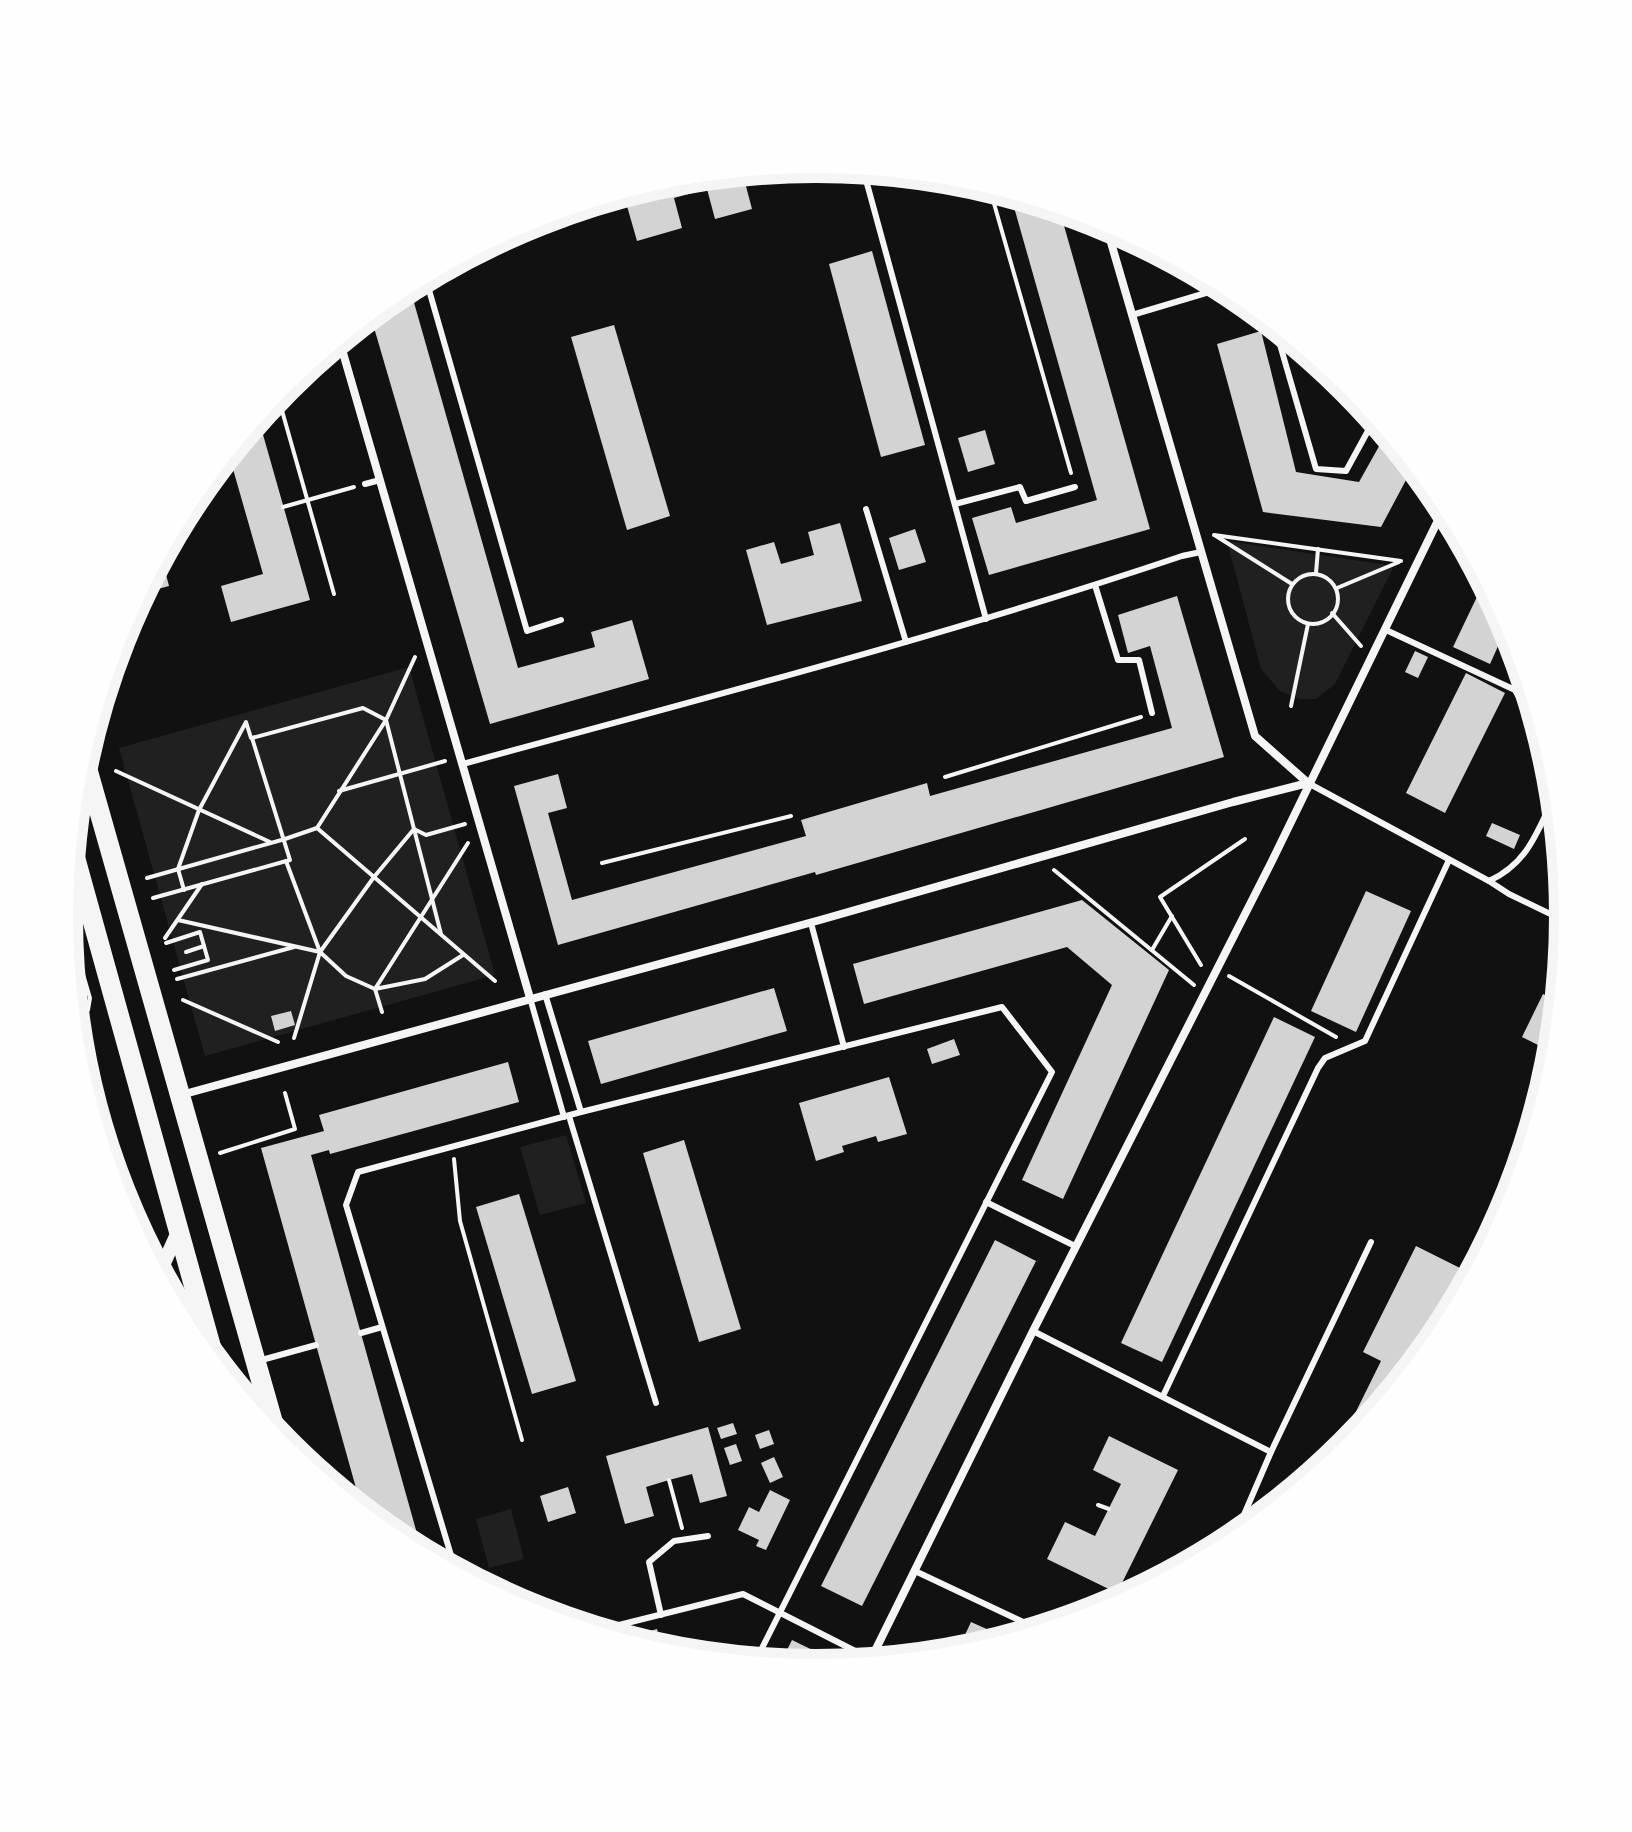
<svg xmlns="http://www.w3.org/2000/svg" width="1632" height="1832" viewBox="0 0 1632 1832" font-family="Overpass,sans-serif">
<rect width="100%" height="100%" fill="#111"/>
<g fill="#202020">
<polygon points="1227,541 1394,566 1335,684 1316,699 1299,699 1280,691 1261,669"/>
<polygon points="409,667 495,975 205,1056 119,748"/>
<polygon points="566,1135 586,1203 540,1215 520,1147"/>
<polygon points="511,1509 524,1559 489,1568 476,1519"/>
</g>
<g fill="#d3d3d3">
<polygon points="742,171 752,209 715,219 707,189 674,198 682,228 637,241 623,192 670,178"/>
<polygon points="1010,193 1059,208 1150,529 989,575 972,518 1011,507 1016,523 1097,500"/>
<polygon points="872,251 925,445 881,457 829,264"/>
<polygon points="409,285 518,668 595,647 591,632 632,620 649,679 490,724 370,314"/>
<polygon points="614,325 670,516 627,530 571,337"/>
<polygon points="1261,331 1296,472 1359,482 1387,432 1414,465 1381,527 1263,512 1217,344"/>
<polygon points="258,417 310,600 231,622 221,586 263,574 231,462 218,465"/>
<polygon points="985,430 995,464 968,472 958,438"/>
<polygon points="840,523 862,601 767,625 746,550 774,542 781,564 814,555 808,532"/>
<polygon points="915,529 926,562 899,570 889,538"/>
<polygon points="161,555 169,586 139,594 158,559"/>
<polygon points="1485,580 1508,624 1490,664 1453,647"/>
<polygon points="1177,596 1224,757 816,875 815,872 558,945 514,786 558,774 567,808 548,813 572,900 806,836 801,820 927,783 930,796 1172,728 1150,646 1128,653 1118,615"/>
<polygon points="1415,651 1428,657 1418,678 1405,672"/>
<polygon points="1466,673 1505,693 1445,813 1406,793"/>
<polygon points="1492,823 1520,835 1514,849 1486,836"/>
<polygon points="1366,891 1411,911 1356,1032 1311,1011"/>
<polygon points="1082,900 1169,970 1063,1199 1022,1180 1112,985 1067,947 864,1004 853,964"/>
<polygon points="774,988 787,1031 601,1084 588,1041"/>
<polygon points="1543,994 1559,1002 1554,1053 1522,1037"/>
<polygon points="291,1011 295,1025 275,1031 271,1016"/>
<polygon points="1274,1017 1315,1037 1162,1362 1121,1343"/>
<polygon points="954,1039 960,1055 932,1064 927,1049"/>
<polygon points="508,1062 519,1102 330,1154 329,1150 311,1155 416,1530 392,1537 363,1513 261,1148 324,1131 319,1115"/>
<polygon points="889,1077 907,1134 878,1142 876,1136 842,1146 844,1152 816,1161 799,1103"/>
<polygon points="684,1140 741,1329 699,1342 643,1153"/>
<polygon points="519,1194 576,1381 532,1394 476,1207"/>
<polygon points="995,1240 1036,1261 862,1606 821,1586"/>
<polygon points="1416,1246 1468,1272 1430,1347 1347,1448 1331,1462 1381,1361 1363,1352"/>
<polygon points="733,1423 737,1434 721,1439 717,1428"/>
<polygon points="708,1427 727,1496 700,1503 692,1474 669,1480 646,1487 654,1516 625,1524 606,1456"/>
<polygon points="769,1430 774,1444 760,1449 755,1435"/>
<polygon points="1109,1436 1178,1470 1117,1593 1047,1559 1065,1522 1095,1536 1121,1484 1093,1470"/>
<polygon points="736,1444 742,1461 730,1465 724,1448"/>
<polygon points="774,1457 783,1477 770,1483 761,1463"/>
<polygon points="568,1487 576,1513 548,1522 540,1496"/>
<polygon points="770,1490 790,1500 766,1550 756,1546 759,1540 738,1530 749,1507 759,1512"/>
<polygon points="971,1622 1009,1639 956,1654"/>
<polygon points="657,1629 663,1652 621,1639"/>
<polygon points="792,1640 833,1660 829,1667 780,1664"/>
</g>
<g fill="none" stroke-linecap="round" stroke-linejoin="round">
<g stroke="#f5f5f5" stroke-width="4">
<polyline points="989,186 1071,473"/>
<polyline points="277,393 334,594"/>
<polyline points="283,507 354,487"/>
<polyline points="1214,535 1401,561"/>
<polyline points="1216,536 1292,584"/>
<polyline points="1316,573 1318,549"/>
<circle cx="1313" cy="599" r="25"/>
<polyline points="1337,588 1399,562"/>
<polyline points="1332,613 1361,646"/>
<polyline points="415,657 386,720 317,828 495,981"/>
<polyline points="1291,706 1308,624"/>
<polyline points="116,771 270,842"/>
<polyline points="945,777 1141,717"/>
<polyline points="339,791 445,761"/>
<polyline points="286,861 320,952"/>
<polyline points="602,863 791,816"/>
<polyline points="1054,870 1194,985"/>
<polyline points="147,878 285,839 317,828"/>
<polyline points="184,890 178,869 199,810 246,722 251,738"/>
<polyline points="153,898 290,860 252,738 363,708 386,720 441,934"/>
<polyline points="178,920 320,952 346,976 375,989 382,1012"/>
<polyline points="165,938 202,884"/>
<polyline points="166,943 200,932 208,960 174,970"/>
<polyline points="1152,950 1172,916"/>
<polyline points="186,952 204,946"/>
<polyline points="463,955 425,979 375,989 468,843"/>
<polyline points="74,960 80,964 90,998 88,1010"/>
<polyline points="1201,965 1160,897 1245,839"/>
<polyline points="1229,976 1336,1037"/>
<polyline points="177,979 294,947"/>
<polyline points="183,1000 278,1042"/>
<polyline points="294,1038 320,952 374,877 414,829 426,835 465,824"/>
<polyline points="220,1153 295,1129 285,1093"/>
<polyline points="454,1159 460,1221 522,1440"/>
<polyline points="669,1480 682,1528"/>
<polyline points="1098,1505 1109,1509"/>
</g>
<g stroke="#f5f5f5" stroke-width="6">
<polyline points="863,169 986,619"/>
<polyline points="425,276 527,631 561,620"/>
<polyline points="1132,315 1226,287"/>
<polyline points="1274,324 1316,469 1346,471 1375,418"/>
<polyline points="365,484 380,480"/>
<polyline points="955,504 1020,487 1026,501 1075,487"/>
<polyline points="866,509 906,642"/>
<polyline points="1095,585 1118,660 1139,660 1152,713"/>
<polyline points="1386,630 1515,690 1530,717 1539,722"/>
<polyline points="1515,690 1524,670"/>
<path d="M463,764C704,698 945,636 1182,556L1201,552"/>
<path d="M1308,783L1489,881C1529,863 1538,829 1556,793"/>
<polyline points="1489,881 1509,894 1567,922"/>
<polyline points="811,923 844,1047"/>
<polyline points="545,994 581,1112"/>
<polyline points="530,998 564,1117"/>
<polyline points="569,1116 656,1403"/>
<polyline points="986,1202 1075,1246"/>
<polyline points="1033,1331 1271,1452"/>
<polyline points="361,1333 382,1327"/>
<polyline points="258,1361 316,1345"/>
<polyline points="1163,1396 1318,1068 1325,1058 1365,1041 1449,860"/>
<polyline points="1255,1524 1243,1517 1271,1452 1371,1242"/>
<polyline points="915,1571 1040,1630"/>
<polyline points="456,1572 346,1205 358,1172 581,1112 1002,1007 1052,1072 755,1662"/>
<polyline points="661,1615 649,1562 674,1541 708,1536"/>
<polyline points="595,1631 743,1594 871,1659"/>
</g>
<g stroke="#f5f5f5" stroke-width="8">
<polyline points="1105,222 1255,736 1308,783"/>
<polyline points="339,339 530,998"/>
<polyline points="181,1095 820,920 1233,802 1308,783"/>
<polyline points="869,1663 1033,1331 1272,861 1445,506"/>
</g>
<polyline stroke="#f5f5f5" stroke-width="14" points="159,1274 178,1232"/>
<g stroke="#f5f5f5" stroke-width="20">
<polyline points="83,754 278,1440"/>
<polyline points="71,843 216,1365"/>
</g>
</g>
<path d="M0 0H1632V1832H0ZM78 916a738 738 0 1 1 1476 0a738 738 0 1 1-1476 0Z" fill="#fefefe" fill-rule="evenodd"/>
<path fill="none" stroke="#f5f5f5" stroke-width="10" d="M78 916a738 738 0 1 1 1476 0a738 738 0 1 1-1476 0Z"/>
</svg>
